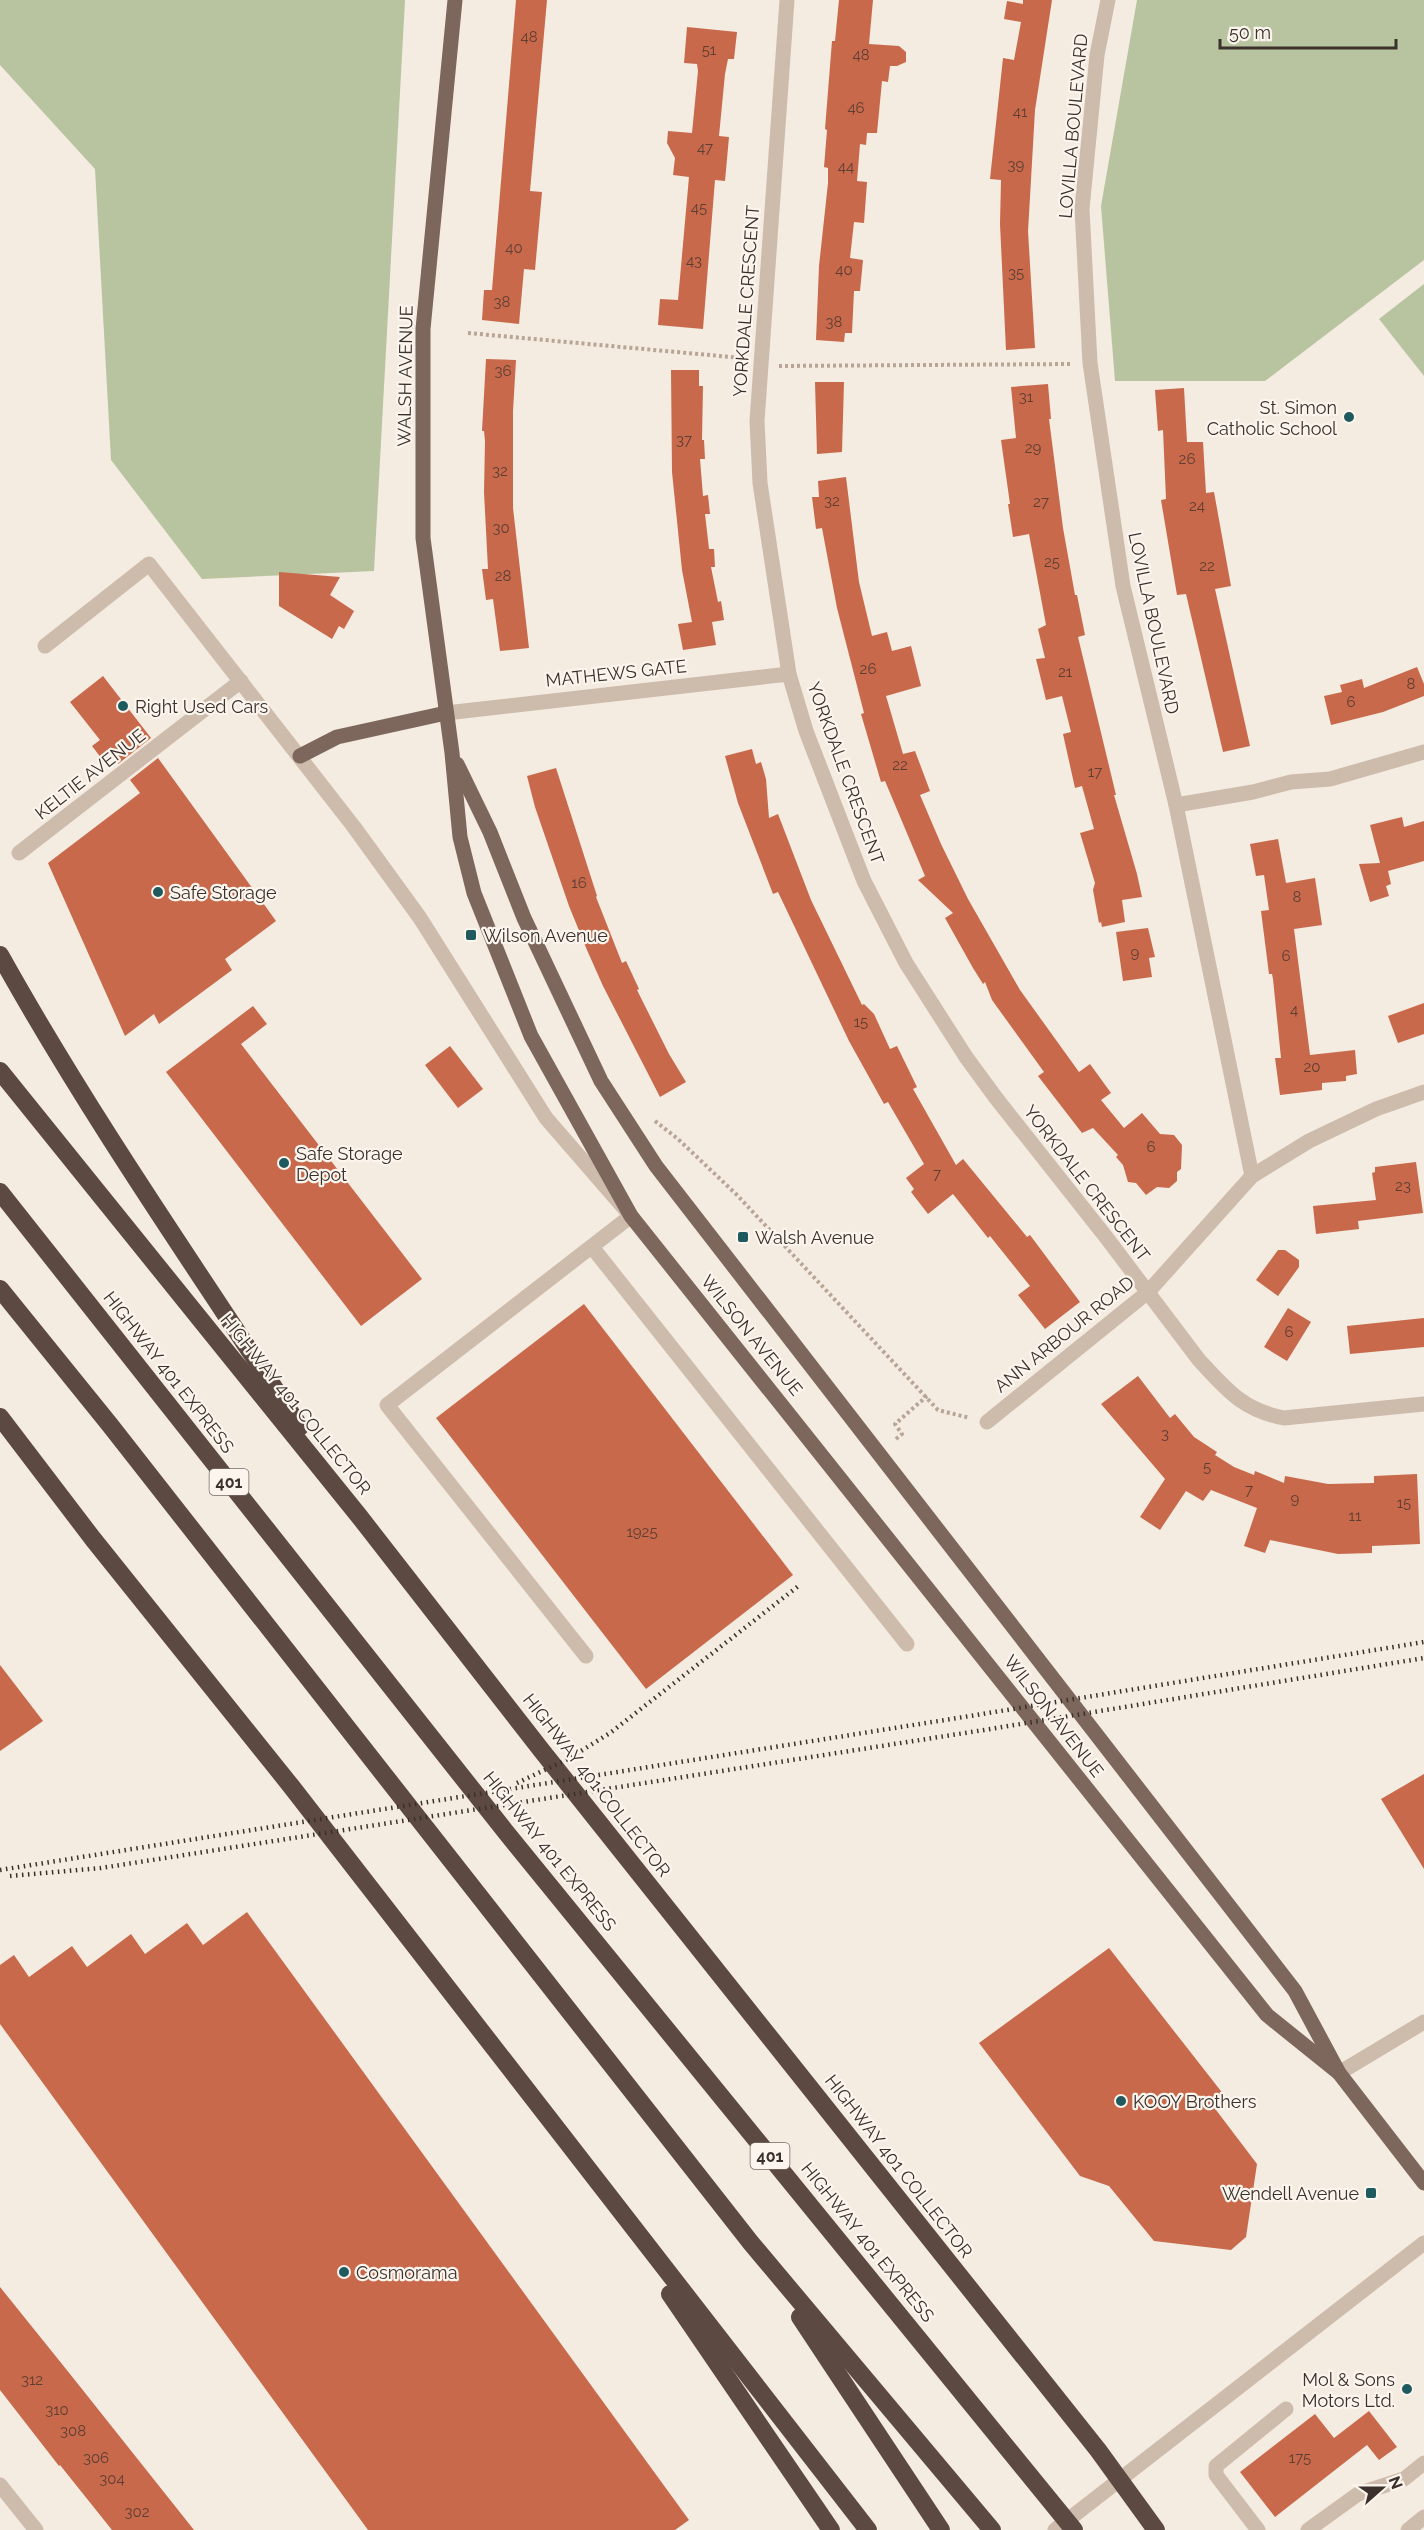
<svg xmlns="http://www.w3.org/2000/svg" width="1424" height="2530" viewBox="0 0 1424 2530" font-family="Raleway,sans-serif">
<rect width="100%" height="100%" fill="#f4ebe1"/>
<g fill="#b8c4a0">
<polygon points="0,0 405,0 374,571 202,579 111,460 95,169 0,65"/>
<polygon points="1137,0 1424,0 1424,260 1265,381 1115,381 1101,206"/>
<polygon points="1424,284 1424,376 1379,319"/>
</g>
<g fill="#c8694b">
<polygon points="516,0 547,0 530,191 542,192 535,270 524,269 519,324 482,320 484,290 492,290"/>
<polygon points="839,0 873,0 869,44 899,46 906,52 906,62 897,66 890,66 888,82 882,81 877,133 867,133 866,145 860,144 857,181 867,182 864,223 854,222 850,258 863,260 860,291 854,291 852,333 845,333 844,342 816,340 819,266 828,183 828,168 824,167 827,130 825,129 832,41 835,41"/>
<polygon points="1023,0 1052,0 1035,110 1030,197 1028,231 1035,348 1006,350 1000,224 1001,180 990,179 1003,58 1014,60 1021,22 1004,19 1007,1 1023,4"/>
<polygon points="687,27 737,32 734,59 728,59 725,74 719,136 729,137 725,181 715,180 703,329 658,325 660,299 678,300 689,177 673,175 675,158 667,143 668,131 692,133 698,71 697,64 684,63"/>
<polygon points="486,359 516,360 513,411 513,508 529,648 500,651 493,599 486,600 482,569 488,569 484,492 485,441 484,431 482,431"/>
<polygon points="671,370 699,370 699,386 703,386 702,440 704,440 705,459 700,459 703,496 708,495 710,514 705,514 709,549 714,549 715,567 711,567 718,602 721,601 724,620 712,622 716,645 683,650 678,624 692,622 682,570 672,472"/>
<polygon points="815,382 844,382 842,452 817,454"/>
<polygon points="1048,384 1051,419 1049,419 1063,528 1075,595 1077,595 1085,635 1078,637 1116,795 1114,795 1137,874 1142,897 1122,900 1125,922 1102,927 1101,922 1099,923 1093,890 1095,883 1080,833 1094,829 1082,786 1075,788 1063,734 1071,732 1062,696 1046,700 1036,659 1045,658 1038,629 1046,625 1029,534 1013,537 1008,504 1010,504 1001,440 1016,438 1011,387"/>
<polygon points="1184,388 1187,442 1203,442 1206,493 1214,492 1231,586 1215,589 1250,746 1223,752 1186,594 1177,595 1161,500 1166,499 1163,430 1158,431 1155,390"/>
<polygon points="846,477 859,582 872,636 887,632 892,651 911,646 921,686 886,696 903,754 915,751 930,791 920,795 941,844 968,899 1020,990 1079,1072 1090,1064 1111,1093 1101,1100 1124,1128 1142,1113 1160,1134 1174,1135 1182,1145 1181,1169 1177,1172 1177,1181 1169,1188 1157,1187 1146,1195 1136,1183 1128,1182 1123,1165 1116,1157 1118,1155 1093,1128 1082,1133 1038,1076 1044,1072 992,1000 985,982 983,984 973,968 945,918 953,913 918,880 925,876 885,781 881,782 861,714 864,713 837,608 822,528 816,529 812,497 819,497 818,481"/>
<polygon points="279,572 340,577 330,595 354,611 344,629 339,626 332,639 279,606"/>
<polygon points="1417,667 1424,684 1424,696 1383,712 1331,725 1324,696 1342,692 1340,685 1362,679 1364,688"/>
<polygon points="103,676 151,738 118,764 113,757 105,763 92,746 100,740 70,702"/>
<polygon points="752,749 756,764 761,762 766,779 769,818 778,814 811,900 862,1005 864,1004 874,1014 890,1049 897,1046 917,1087 913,1089 956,1165 963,1159 1027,1237 1030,1235 1080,1302 1045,1329 1018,1295 1030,1286 990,1236 988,1238 953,1194 928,1214 911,1192 914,1189 906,1178 924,1164 888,1102 884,1104 849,1041 778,892 773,894 738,803 725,756"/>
<polygon points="158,758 276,921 225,959 232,970 159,1024 154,1014 125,1036 48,863 140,793 130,780"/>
<polygon points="556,768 597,896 596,897 622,963 626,961 639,989 637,990 669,1054 686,1082 660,1097 603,986 587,950 569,906 535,807 527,776"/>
<polygon points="1402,817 1404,827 1424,821 1424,861 1388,871 1391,884 1386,886 1389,896 1370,902 1359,864 1380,863 1370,825"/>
<polygon points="1278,839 1286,883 1315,878 1322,925 1294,929 1310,1055 1355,1050 1357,1074 1346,1076 1346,1081 1322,1083 1322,1090 1280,1095 1275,1058 1281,1058 1273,979 1272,974 1269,974 1261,911 1269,910 1264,875 1256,876 1250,844"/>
<polygon points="1148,928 1155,957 1149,958 1152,977 1123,981 1116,932"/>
<polygon points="1424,1003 1424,1034 1398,1043 1388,1016"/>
<polygon points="253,1006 267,1024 241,1044 422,1279 361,1326 166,1072"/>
<polygon points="450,1046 483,1089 458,1108 425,1065"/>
<polygon points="1416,1162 1423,1213 1358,1221 1359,1229 1316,1234 1313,1206 1376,1200 1372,1173 1375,1172 1375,1167"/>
<polygon points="1278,1250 1285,1250 1299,1260 1299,1267 1278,1296 1256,1280"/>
<polygon points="584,1304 793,1575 646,1689 436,1418"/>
<polygon points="1288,1308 1311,1322 1287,1361 1264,1347"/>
<polygon points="1424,1318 1424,1347 1350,1354 1347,1326"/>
<polygon points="1138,1376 1170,1418 1175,1414 1194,1437 1217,1452 1215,1455 1234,1467 1254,1475 1255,1471 1284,1483 1285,1476 1328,1484 1374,1483 1374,1476 1417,1474 1420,1544 1372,1546 1372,1553 1338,1554 1270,1540 1265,1553 1244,1546 1257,1508 1211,1490 1203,1501 1186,1491 1160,1530 1140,1517 1165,1479 1101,1404"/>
<polygon points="0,1665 43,1721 0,1751"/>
<polygon points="1424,1774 1424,1869 1381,1799"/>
<polygon points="247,1912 689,2520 675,2530 368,2530 0,2024 0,1965 14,1955 29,1977 72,1946 87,1967 131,1934 145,1954 187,1923 203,1945"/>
<polygon points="1109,1948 1224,2095 1213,2106 1257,2164 1246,2237 1231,2250 1154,2241 1109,2186 1080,2176 979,2043"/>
<polygon points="0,2287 70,2374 194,2530 112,2530 60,2465 59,2466 0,2390"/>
<polygon points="1369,2411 1397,2447 1379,2460 1367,2445 1275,2517 1240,2472 1315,2414 1334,2438"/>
</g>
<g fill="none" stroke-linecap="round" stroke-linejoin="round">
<g stroke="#b9a596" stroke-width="4" stroke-dasharray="3 3" stroke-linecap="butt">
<polyline points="468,333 742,358"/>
<polyline points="779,366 1071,364"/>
<polyline points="655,1121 678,1139 737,1195 938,1410 970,1418"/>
<polyline points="896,1439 902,1434 895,1424 927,1396"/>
</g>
<g stroke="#cdbbac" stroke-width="15">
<path d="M787,0L757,421L760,483L789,674L806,731L864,881L906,963L966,1057L996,1098L1106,1237L1199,1360C1226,1389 1242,1410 1284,1418L1424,1404"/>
<polyline points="1108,0 1097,55 1082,209 1090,363 1123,586 1176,805 1252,1176"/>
<polyline points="45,646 149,564 354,827 420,918 546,1118 631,1216 387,1405 586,1656"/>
<polyline points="446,713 789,674"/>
<polyline points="1176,805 1253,792 1291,782 1330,779 1424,752"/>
<polyline points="19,853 241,681"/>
<polyline points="592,1247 907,1644"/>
<polyline points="987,1422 1148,1292 1252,1176 1309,1141 1376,1109 1424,1092"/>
<polyline points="1339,2073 1424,2022"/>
<polyline points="0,2485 36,2530"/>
<polyline points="1055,2530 1424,2243"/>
<polyline points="1258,2530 1216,2475 1216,2466 1286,2409"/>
<polyline points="1308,2530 1358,2494 1404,2479 1424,2463"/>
<polyline points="1408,2530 1424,2517"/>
</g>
<g stroke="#7d675c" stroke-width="15">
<polyline points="455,0 423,329 423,538 452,753 460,837 474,893 531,1036 631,1216 1267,2015 1339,2073"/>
<polyline points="300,756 337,737 446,713"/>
<polyline points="457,764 490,832 524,918 601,1081 656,1166 1295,1991 1339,2073 1424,2183"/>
</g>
<g stroke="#5c4a42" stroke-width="18">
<path d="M0,955C91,1118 198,1271 300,1427"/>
<polyline points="0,1071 359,1516 542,1751 1098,2450 1156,2530"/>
<polyline points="0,1192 505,1831 1074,2530"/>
<polyline points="0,1289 110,1425 751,2243 992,2530"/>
<polyline points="0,1417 93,1539 291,1786 868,2530"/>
<polyline points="670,2294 831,2530"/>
<polyline points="800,2317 941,2530"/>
</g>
<g stroke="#3b302b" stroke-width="4.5" stroke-dasharray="1.5 4.5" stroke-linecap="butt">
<polyline points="517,1783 568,1759 610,1733 801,1584"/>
<polyline points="0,1870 970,1716 1424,1642"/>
<polyline points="10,1876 101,1868 984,1730 1424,1658"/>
</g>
</g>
<g fill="#1f5a5e" stroke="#fbf5ee" stroke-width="2">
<circle cx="1349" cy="417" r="6"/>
<circle cx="123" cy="706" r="6"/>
<circle cx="158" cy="892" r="6"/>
<rect x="465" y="929" width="12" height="12" rx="3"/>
<circle cx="284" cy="1163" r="6"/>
<rect x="737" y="1231" width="12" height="12" rx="3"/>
<circle cx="1121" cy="2101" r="6"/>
<rect x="1365" y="2187" width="12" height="12" rx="3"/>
<circle cx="344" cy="2272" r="6"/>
<circle cx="1407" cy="2389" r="6"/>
</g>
<g text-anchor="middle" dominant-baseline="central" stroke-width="4.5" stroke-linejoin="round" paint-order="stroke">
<g font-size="15" fill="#5e3e33">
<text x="529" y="37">48</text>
<text x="709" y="50">51</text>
<text x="861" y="55">48</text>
<text x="856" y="108">46</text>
<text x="1020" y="112">41</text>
<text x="705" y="148">47</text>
<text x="1016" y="165">39</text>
<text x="846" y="167">44</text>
<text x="699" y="208">45</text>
<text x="514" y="248">40</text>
<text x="694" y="261">43</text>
<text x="844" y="270">40</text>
<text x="1016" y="273">35</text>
<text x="502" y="302">38</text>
<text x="834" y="322">38</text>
<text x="503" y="371">36</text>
<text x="1026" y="397">31</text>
<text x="684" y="440">37</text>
<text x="1033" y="448">29</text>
<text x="1187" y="459">26</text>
<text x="500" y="471">32</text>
<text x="832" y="501">32</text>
<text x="1041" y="502">27</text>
<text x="1197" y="506">24</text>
<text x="501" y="528">30</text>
<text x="1052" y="562">25</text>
<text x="1207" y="566">22</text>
<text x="503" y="576">28</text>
<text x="868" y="669">26</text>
<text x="1065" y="672">21</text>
<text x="1411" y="684">8</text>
<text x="1351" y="702">6</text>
<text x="900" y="765">22</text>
<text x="1095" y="772">17</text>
<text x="579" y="883">16</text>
<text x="1297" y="897">8</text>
<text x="1135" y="953">9</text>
<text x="1286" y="956">6</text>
<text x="1294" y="1010">4</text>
<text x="861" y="1022">15</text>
<text x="1312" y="1067">20</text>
<text x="1151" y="1147">6</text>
<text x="937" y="1174">7</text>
<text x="1403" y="1186">23</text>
<text x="1289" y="1332">6</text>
<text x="1165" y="1434">3</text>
<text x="1207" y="1467">5</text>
<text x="1249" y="1490">7</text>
<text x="1295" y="1499">9</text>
<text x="1404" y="1503">15</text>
<text x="1355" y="1516">11</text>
<text x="642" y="1532">1925</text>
<text x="32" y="2380">312</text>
<text x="57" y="2410">310</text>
<text x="73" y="2431">308</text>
<text x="96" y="2458">306</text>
<text x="1300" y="2458">175</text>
<text x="112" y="2479">304</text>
<text x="137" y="2512">302</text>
</g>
<g fill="#fbf5ee" stroke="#756b66" stroke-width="1.5">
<rect x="209.5" y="1469" width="39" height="26" rx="4.5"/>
<rect x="750.5" y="2143" width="39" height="26" rx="4.5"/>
</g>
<g font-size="16" font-weight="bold" fill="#3b302b">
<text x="229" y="1482">401</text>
<text x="770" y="2156">401</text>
</g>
<g font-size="18" fill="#3b302b" stroke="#fbf5ee">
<text transform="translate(1073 126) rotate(-85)">LOVILLA BOULEVARD</text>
<text transform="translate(746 301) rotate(-86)">YORKDALE CRESCENT</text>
<text transform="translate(405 376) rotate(-89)">WALSH AVENUE</text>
<text transform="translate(1154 623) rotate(78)">LOVILLA BOULEVARD</text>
<text transform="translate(616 673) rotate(-6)">MATHEWS GATE</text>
<text transform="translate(846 773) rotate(70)">YORKDALE CRESCENT</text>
<text transform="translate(90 774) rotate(-38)">KELTIE AVENUE</text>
<text transform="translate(1087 1183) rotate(52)">YORKDALE CRESCENT</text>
<text transform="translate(1064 1334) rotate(-39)">ANN ARBOUR ROAD</text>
<text transform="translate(752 1335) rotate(51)">WILSON AVENUE</text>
<text transform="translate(169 1372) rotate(52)">HIGHWAY 401 EXPRESS</text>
<text transform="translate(296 1404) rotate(51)">HIGHWAY 401 COLLECTOR</text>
<text transform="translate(1054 1716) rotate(52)">WILSON AVENUE</text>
<text transform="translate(597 1785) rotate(52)">HIGHWAY 401 COLLECTOR</text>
<text transform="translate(550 1851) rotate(51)">HIGHWAY 401 EXPRESS</text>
<text transform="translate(899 2166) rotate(52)">HIGHWAY 401 COLLECTOR</text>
<text transform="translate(868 2242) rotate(51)">HIGHWAY 401 EXPRESS</text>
</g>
<g font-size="18" fill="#3b302b" stroke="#fbf5ee" text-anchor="start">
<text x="1337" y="407" text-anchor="end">St. Simon<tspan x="1337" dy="21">Catholic School</tspan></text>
<text x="135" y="706">Right Used Cars</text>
<text x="170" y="892">Safe Storage</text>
<text x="483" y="935">Wilson Avenue</text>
<text x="296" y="1153">Safe Storage<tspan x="296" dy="21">Depot</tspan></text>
<text x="755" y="1237">Walsh Avenue</text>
<text x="1133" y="2101">KOOY Brothers</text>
<text x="1359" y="2193" text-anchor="end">Wendell Avenue</text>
<text x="356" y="2272">Cosmorama</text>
<text x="1395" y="2379" text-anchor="end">Mol &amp; Sons<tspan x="1395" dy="21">Motors Ltd.</tspan></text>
</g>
</g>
<g transform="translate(1382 2488) rotate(69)" stroke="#fbf5ee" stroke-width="4.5" paint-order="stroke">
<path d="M0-4.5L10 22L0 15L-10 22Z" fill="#3b302b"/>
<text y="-9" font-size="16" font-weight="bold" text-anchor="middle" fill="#3b302b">N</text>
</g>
<path d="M1220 39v9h176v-9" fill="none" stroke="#3b302b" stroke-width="3"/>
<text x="1229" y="39" font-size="18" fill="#3b302b" stroke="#fbf5ee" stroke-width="4.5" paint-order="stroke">50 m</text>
</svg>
